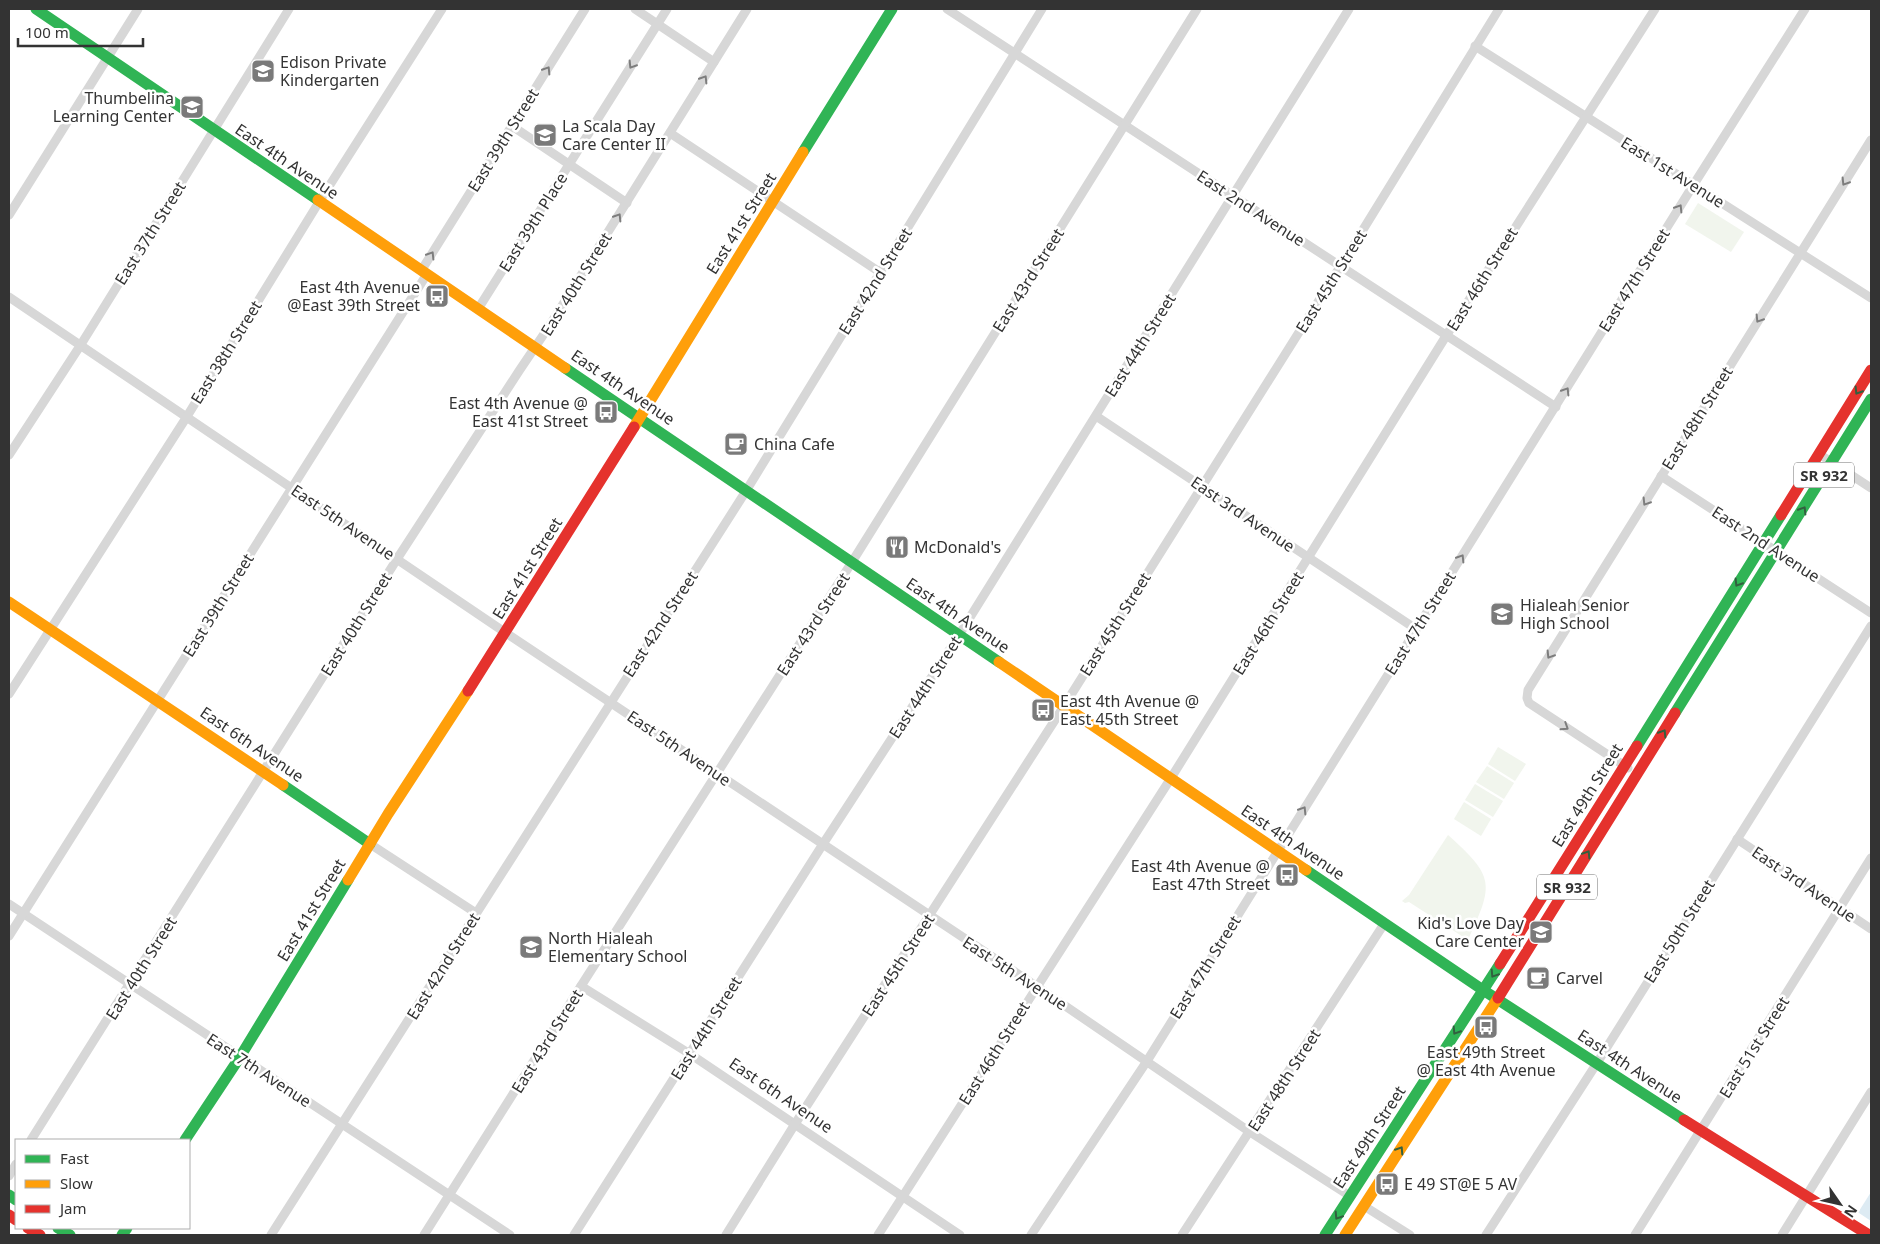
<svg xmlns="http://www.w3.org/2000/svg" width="1880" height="1244" viewBox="0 0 1880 1244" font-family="'Noto Sans',sans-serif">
<rect width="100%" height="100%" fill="#fff"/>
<g fill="#f1f5ed">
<polygon points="1698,203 1744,232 1731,252 1685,224"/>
<polygon points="1498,747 1526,764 1515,781 1488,764"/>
<polygon points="1487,766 1514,783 1504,799 1476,782"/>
<polygon points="1475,784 1503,801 1493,817 1465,800"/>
<polygon points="1464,802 1491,819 1481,836 1454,819"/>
<path d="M1448,835C1495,877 1494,884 1468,940L1409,902L1405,903L1402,901L1409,895Z"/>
</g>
<polygon fill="#ddebf3" points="1871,1192 1870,1235 1844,1235"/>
<polygon fill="#fff" points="1856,1211 1871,1221 1871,1235 1845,1235 1842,1234"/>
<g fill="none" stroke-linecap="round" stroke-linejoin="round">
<g stroke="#d7d7d7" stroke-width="9">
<polyline points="635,9 714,62"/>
<polyline points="947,9 1556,407"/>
<polyline points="1475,46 1871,298"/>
<polyline points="512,126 627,203"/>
<polyline points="670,133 881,273"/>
<polyline points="9,215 138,9"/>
<polyline points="421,271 585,9"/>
<polyline points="9,297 506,633 1036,986 1250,1132 1350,1196"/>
<polyline points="478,309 667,9"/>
<polyline points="1096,416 1416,629"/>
<polyline points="1819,454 1871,488"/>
<polyline points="9,455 80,346 289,9"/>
<polyline points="1661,476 1871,613"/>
<polyline points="9,694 186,418 319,202 442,9"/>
<polyline points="1628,768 1529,703 1527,698 1528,690 1871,140"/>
<polyline points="1737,839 1871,929"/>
<polyline points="370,844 476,913"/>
<polyline points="9,904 510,1235"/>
<polyline points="9,936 427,274"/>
<polyline points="581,986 690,1054 960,1235"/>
<polyline points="31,1140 397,559 519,371 550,325 747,9"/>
<polyline points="9,1176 16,1164"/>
<polyline points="1364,1206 1410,1235"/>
<polyline points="271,1235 746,491 1042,9"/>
<polyline points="424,1235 581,986 852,562 1197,9"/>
<polyline points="574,1235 823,844 959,635 1349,9"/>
<polyline points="726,1235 795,1124 1064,706 1340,267 1499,9"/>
<polyline points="878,1235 1171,778 1446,336 1655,9"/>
<polyline points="1031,1235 1147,1061 1694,184 1805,9"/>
<polyline points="1182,1235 1384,924"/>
<polyline points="1486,1235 1597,1063 1871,626"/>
<polyline points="1635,1235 1871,858"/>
<polyline points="1782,1235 1871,1092"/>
</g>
<g stroke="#30b455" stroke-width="11">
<polyline points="36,9 318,200"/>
<polyline points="803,152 892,9"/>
<polyline points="565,368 999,662"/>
<polyline points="1675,713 1871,399"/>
<polyline points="1637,746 1781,515"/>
<polyline points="283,785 370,844"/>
<polyline points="1306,870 1483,990 1684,1120"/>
<polyline points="185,1140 240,1057 348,880"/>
<polyline points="9,1195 16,1200"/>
<polyline points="58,1228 70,1235"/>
<polyline points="122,1235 127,1228"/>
<polyline points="1325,1235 1500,964"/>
</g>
<g stroke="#ff9f0a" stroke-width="11">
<polyline points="318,200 565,368"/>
<polyline points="634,427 803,152"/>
<polyline points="9,602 283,785"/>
<polyline points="999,662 1306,870"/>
<polyline points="348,880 388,814 468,691"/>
<polyline points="1345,1235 1498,998"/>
</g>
<g stroke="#e5322d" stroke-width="11">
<polyline points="1781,515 1871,370"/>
<polyline points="468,691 634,427"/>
<polyline points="1500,964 1637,746"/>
<polyline points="1498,998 1675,713"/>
<polyline points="1684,1120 1869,1235"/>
<polyline points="9,1215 16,1220"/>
<polyline points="28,1228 40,1235"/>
</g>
</g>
<defs><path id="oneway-chevron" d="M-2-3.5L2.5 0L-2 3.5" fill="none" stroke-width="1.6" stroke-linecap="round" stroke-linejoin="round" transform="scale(1.25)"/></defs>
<g stroke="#7d7d7d">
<use href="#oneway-chevron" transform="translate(632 65) rotate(122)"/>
<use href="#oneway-chevron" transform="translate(547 70) rotate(-58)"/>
<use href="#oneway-chevron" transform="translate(704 79) rotate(-58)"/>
<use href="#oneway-chevron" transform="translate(1845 182) rotate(122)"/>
<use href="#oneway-chevron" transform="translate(1679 208) rotate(-58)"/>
<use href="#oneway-chevron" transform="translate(618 217) rotate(-58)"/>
<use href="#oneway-chevron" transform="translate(431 255) rotate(-58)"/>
<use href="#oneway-chevron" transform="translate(1759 319) rotate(122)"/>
<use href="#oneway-chevron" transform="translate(1566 391) rotate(-58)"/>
<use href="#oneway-chevron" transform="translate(1646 502) rotate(122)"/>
<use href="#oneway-chevron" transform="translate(1461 558) rotate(-58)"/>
<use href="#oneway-chevron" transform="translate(1550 655) rotate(122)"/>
<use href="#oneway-chevron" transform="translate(1565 727) rotate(33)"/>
<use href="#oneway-chevron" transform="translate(1303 810) rotate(-58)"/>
</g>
<g stroke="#32603f">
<use href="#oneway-chevron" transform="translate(1858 391) rotate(122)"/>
<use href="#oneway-chevron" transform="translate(1803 510) rotate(-58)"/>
<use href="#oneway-chevron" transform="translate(1738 583) rotate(122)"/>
<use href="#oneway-chevron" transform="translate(1663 733) rotate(-58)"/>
<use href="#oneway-chevron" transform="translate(1587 854) rotate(-58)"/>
<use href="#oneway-chevron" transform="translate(1494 974) rotate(123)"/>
<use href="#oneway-chevron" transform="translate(1456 1031) rotate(123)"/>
<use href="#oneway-chevron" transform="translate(1400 1150) rotate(-57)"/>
<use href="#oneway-chevron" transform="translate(1338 1216) rotate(123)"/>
</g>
<defs>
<g id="school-square" transform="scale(1.25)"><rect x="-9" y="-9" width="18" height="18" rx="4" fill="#7a7a7a" stroke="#fff"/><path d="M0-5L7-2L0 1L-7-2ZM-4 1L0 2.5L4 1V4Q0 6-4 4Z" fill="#fff"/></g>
<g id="bus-square" transform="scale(1.25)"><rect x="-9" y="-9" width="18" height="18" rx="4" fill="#7a7a7a" stroke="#fff"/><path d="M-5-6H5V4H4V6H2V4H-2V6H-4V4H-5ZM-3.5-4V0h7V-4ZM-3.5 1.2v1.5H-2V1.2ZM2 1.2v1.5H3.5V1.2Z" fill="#fff"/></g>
<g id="cafe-square" transform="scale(1.25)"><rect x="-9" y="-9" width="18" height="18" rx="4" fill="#7a7a7a" stroke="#fff"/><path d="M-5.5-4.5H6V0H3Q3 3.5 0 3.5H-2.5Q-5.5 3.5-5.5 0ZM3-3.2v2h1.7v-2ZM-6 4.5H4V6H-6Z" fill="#fff"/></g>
<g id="restaurant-square" transform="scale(1.25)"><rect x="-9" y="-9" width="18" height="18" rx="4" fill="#7a7a7a" stroke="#fff"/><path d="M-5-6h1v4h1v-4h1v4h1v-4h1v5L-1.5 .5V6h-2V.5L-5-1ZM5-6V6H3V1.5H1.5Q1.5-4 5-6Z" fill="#fff"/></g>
</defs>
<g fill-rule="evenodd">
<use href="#school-square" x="263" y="71"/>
<use href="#school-square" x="192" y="107"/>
<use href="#school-square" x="545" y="135"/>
<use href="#bus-square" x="437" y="296"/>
<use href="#bus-square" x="606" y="412"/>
<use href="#cafe-square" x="736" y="444"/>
<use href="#restaurant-square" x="897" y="547"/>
<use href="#school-square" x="1502" y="614"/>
<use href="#bus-square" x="1043" y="710"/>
<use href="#bus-square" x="1287" y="875"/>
<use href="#school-square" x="1541" y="932"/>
<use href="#school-square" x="531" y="947"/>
<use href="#cafe-square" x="1538" y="978"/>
<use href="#bus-square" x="1486" y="1027"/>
<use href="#bus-square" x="1387" y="1184"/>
</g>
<g text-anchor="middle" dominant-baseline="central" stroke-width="5" stroke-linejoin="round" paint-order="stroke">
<g fill="#fff" stroke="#707070" stroke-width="1">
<rect x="1794" y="462.5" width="60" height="25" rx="4"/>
<rect x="1537" y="874.5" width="60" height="25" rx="4"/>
</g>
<g font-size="15" font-weight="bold" fill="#333">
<text x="1824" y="475">SR 932</text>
<text x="1567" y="887">SR 932</text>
</g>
<g font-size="16" fill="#333" stroke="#fff" text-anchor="start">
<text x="280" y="62">Edison Private<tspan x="280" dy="18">Kindergarten</tspan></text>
<text x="174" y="98" text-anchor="end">Thumbelina<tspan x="174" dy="18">Learning Center</tspan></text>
<text x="562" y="126">La Scala Day<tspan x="562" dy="18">Care Center II</tspan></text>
<text x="420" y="287" text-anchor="end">East 4th Avenue<tspan x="420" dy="18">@East 39th Street</tspan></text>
<text x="588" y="403" text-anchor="end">East 4th Avenue @<tspan x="588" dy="18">East 41st Street</tspan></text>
<text x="754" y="444">China Cafe</text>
<text x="914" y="547">McDonald's</text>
<text x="1520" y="605">Hialeah Senior<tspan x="1520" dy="18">High School</tspan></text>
<text x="1060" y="701">East 4th Avenue @<tspan x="1060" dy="18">East 45th Street</tspan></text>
<text x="1270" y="866" text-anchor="end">East 4th Avenue @<tspan x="1270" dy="18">East 47th Street</tspan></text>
<text x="1524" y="923" text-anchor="end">Kid's Love Day<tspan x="1524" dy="18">Care Center</tspan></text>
<text x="548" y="938">North Hialeah<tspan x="548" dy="18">Elementary School</tspan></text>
<text x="1556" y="978">Carvel</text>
<text x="1486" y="1052" text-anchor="middle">East 49th Street<tspan x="1486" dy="18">@ East 4th Avenue</tspan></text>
<text x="1404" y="1184">E 49 ST@E 5 AV</text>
</g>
<g font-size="16" fill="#333" stroke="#fff">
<text transform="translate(503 140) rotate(-58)">East 39th Street</text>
<text transform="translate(287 161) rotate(34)">East 4th Avenue</text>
<text transform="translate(1673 172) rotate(32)">East 1st Avenue</text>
<text transform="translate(1251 208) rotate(33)">East 2nd Avenue</text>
<text transform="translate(533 222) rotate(-58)">East 39th Place</text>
<text transform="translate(741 223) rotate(-58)">East 41st Street</text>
<text transform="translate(150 233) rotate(-58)">East 37th Street</text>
<text transform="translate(1482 279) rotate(-58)">East 46th Street</text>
<text transform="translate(1028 280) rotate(-58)">East 43rd Street</text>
<text transform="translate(1634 280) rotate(-58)">East 47th Street</text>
<text transform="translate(875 281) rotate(-58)">East 42nd Street</text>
<text transform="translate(1331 281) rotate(-58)">East 45th Street</text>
<text transform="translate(576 284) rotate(-58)">East 40th Street</text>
<text transform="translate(1140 345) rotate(-58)">East 44th Street</text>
<text transform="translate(226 352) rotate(-58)">East 38th Street</text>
<text transform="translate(623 387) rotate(34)">East 4th Avenue</text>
<text transform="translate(1697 418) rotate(-58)">East 48th Street</text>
<text transform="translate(1243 514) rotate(34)">East 3rd Avenue</text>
<text transform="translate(343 522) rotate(34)">East 5th Avenue</text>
<text transform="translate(1766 544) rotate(33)">East 2nd Avenue</text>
<text transform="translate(527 568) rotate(-58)">East 41st Street</text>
<text transform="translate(218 605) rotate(-58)">East 39th Street</text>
<text transform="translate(958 615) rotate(34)">East 4th Avenue</text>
<text transform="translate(1268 623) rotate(-58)">East 46th Street</text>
<text transform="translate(1420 623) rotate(-58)">East 47th Street</text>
<text transform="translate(356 624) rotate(-58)">East 40th Street</text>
<text transform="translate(660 624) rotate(-57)">East 42nd Street</text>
<text transform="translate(813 624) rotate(-57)">East 43rd Street</text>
<text transform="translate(1115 624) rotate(-58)">East 45th Street</text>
<text transform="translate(925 687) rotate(-57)">East 44th Street</text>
<text transform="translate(252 744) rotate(34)">East 6th Avenue</text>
<text transform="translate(679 748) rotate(34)">East 5th Avenue</text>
<text transform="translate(1587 795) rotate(-58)">East 49th Street</text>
<text transform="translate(1293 842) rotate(34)">East 4th Avenue</text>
<text transform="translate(1804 884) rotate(34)">East 3rd Avenue</text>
<text transform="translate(311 910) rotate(-59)">East 41st Street</text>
<text transform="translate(1679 931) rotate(-58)">East 50th Street</text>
<text transform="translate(898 965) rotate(-57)">East 45th Street</text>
<text transform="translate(443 966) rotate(-58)">East 42nd Street</text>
<text transform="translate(1205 967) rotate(-58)">East 47th Street</text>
<text transform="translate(141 968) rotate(-58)">East 40th Street</text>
<text transform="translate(1015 973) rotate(33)">East 5th Avenue</text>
<text transform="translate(706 1028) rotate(-58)">East 44th Street</text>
<text transform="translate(547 1041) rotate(-58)">East 43rd Street</text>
<text transform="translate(1754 1047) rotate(-58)">East 51st Street</text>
<text transform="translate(994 1053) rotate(-58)">East 46th Street</text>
<text transform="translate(1630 1066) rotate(33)">East 4th Avenue</text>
<text transform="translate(259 1070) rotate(33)">East 7th Avenue</text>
<text transform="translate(1284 1080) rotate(-57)">East 48th Street</text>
<text transform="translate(781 1095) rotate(34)">East 6th Avenue</text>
<text transform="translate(1369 1137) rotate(-57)">East 49th Street</text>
</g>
</g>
<rect width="1880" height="1244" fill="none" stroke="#333333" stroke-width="20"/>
<rect x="15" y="1139" width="175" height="90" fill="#ffffff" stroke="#adadad"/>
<rect x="25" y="1155" width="25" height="8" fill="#30b455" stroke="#adadad"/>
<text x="60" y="1164" font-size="15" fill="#333333">Fast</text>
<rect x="25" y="1180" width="25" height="8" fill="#ff9f0a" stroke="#adadad"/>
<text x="60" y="1189" font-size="15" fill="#333333">Slow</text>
<rect x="25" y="1205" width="25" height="8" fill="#e5322d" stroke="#adadad"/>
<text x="60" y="1214" font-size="15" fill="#333333">Jam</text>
<g transform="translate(1840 1204) rotate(124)" stroke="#ffffff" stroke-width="4" paint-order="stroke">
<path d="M0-4L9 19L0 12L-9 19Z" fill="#333333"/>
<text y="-8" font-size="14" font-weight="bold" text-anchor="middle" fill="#333333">N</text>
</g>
<path d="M18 38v8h125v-8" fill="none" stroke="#333333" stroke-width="2.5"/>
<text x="25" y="38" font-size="15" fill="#333333" stroke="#ffffff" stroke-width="4" paint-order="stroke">100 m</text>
</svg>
